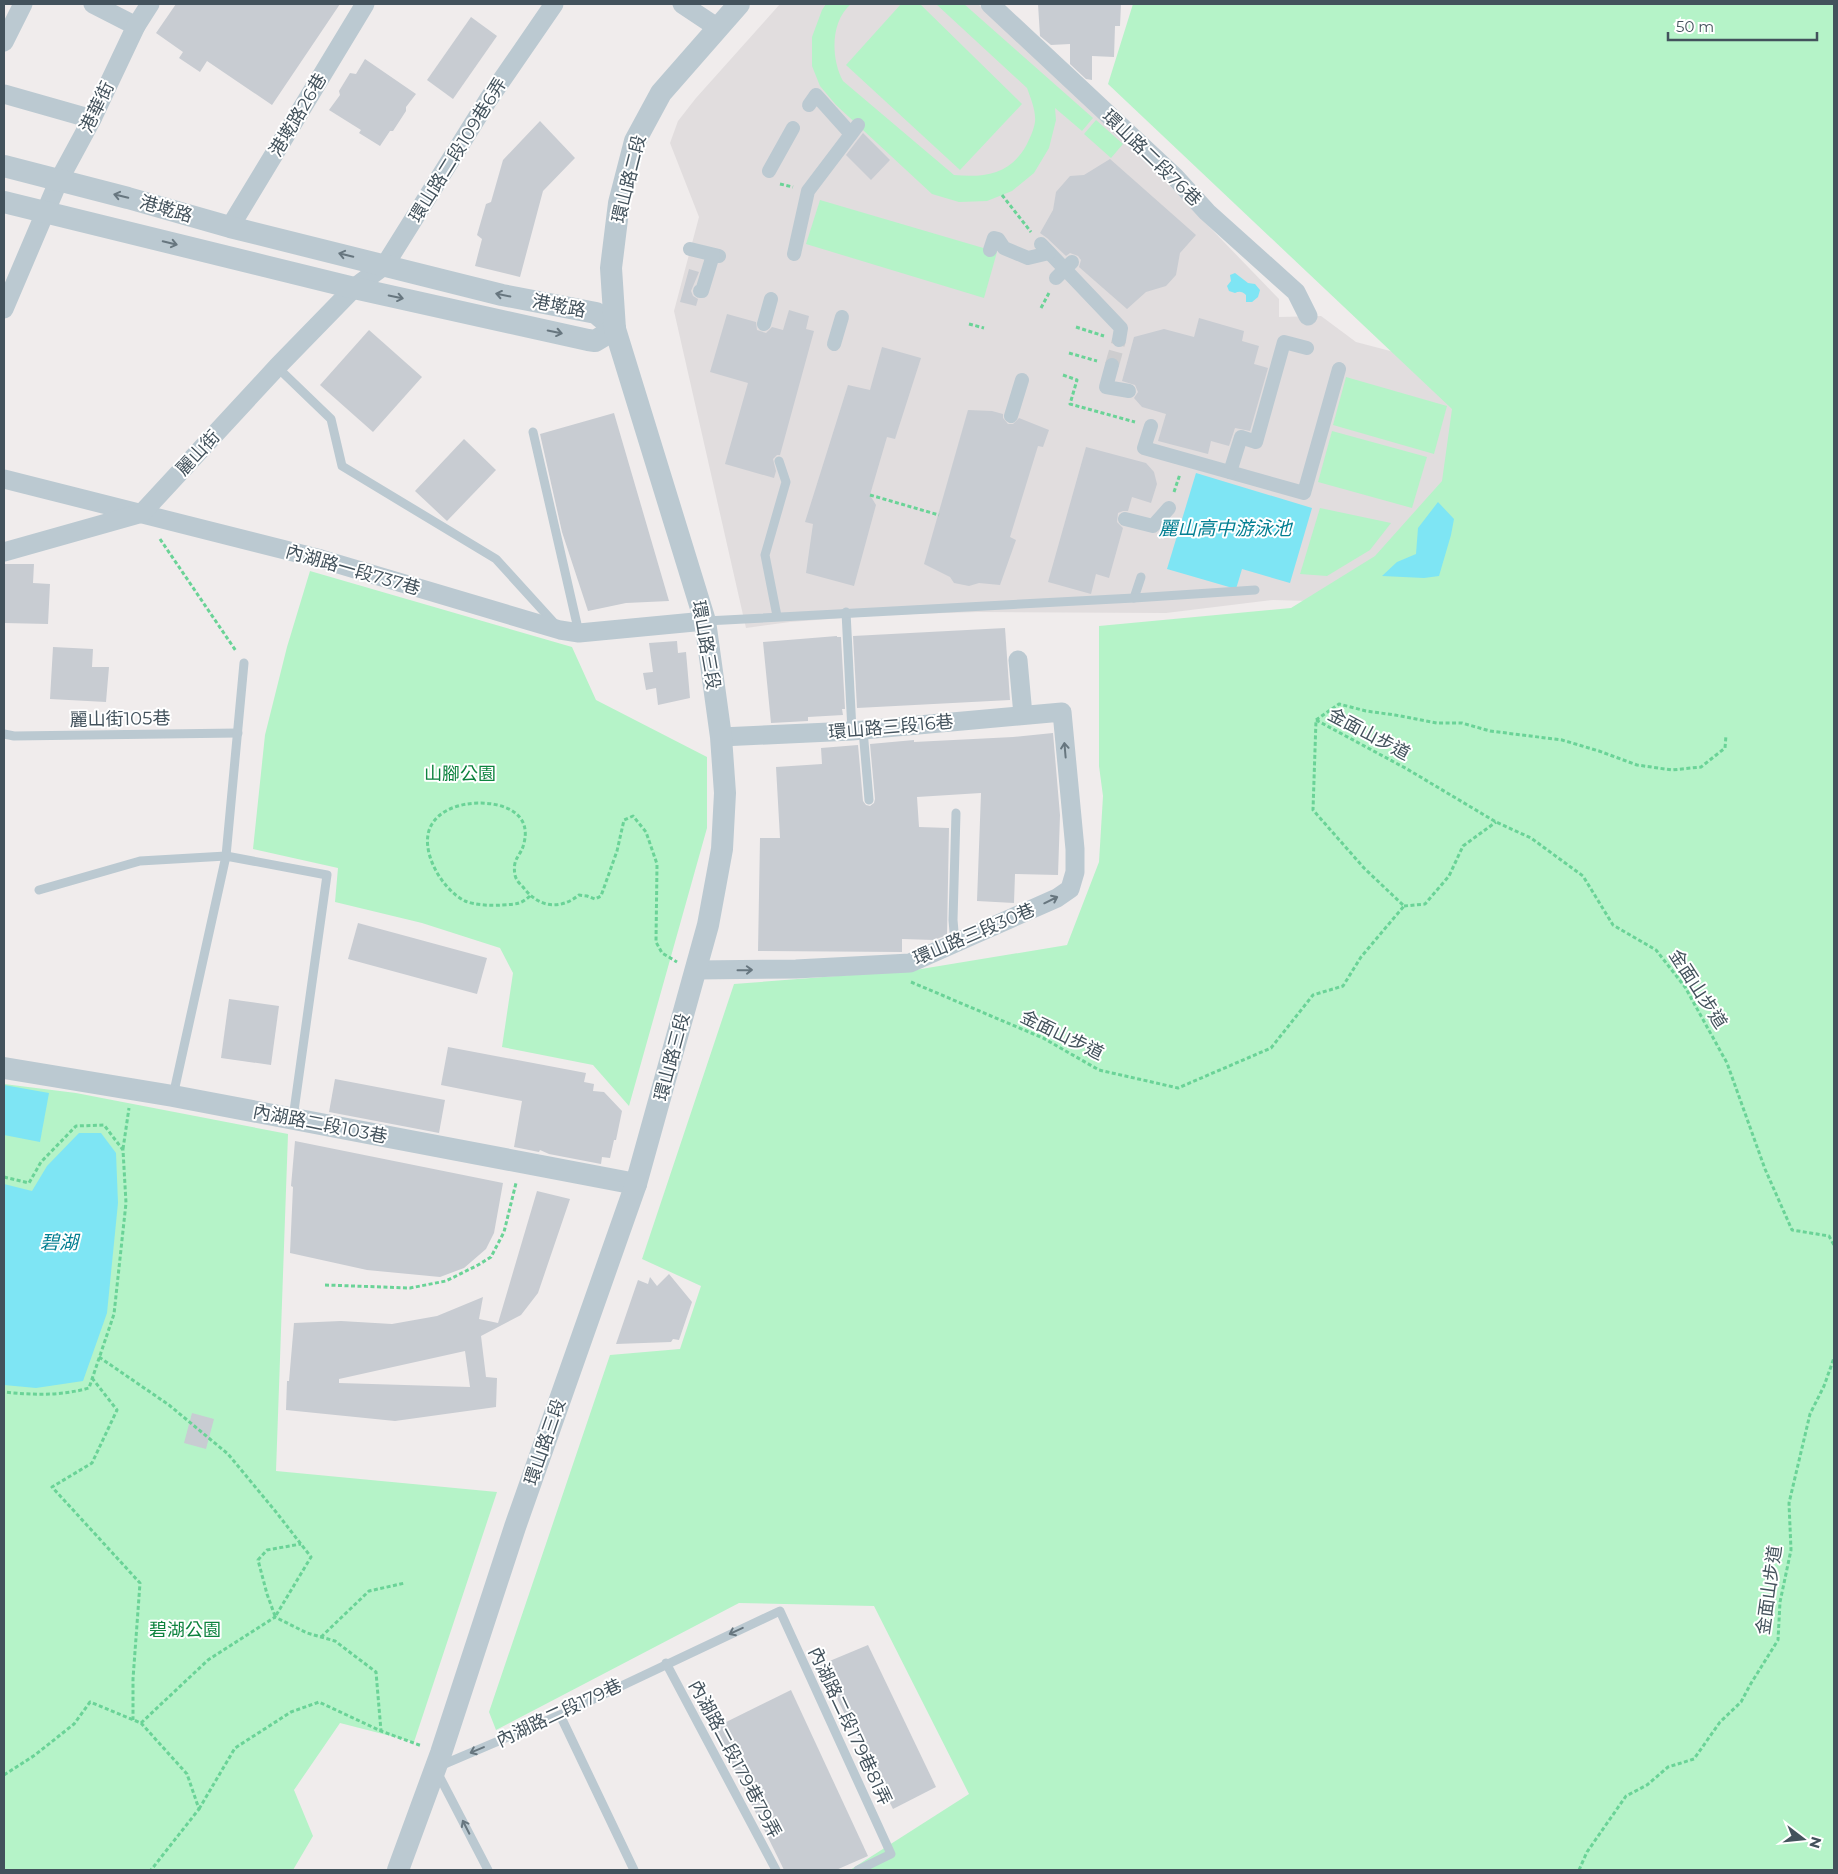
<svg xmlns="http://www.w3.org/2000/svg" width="1838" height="1874" viewBox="0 0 1838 1874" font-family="Montserrat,'Noto Sans TC',sans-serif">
<rect width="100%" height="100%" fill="#f0ecec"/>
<polygon fill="#e1ddde" points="780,4 978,4 1138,153 1279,299 1279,317 1321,316 1356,342 1417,358 1479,385 1420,604 1273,600 1166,613 978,612 882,615 790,622 746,628 674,311 699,217 670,143 678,121 696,98"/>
<g fill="#b5f3c8">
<path d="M826,4H851C830,22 831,59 843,81L954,175C985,178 1011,174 1027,144C1030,138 1034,129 1035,122C1036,111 1031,99 1027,88L936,4H964L1093,118L1082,131L1055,108L1056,120L1049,148L1034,173L1012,191L987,201L959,202L932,194L836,105L820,86L812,66V37L822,10Z"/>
<polygon points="901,4 920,4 1022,104 960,170 846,65"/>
<polygon points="1133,4 1834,4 1834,1870 850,1870 969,1794 874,1606 739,1603 496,1730 489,1712 610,1355 680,1349 701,1286 642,1259 734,984 915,970 1067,945 1099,862 1103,796 1099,766 1099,626 1291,608 1375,556 1442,481 1452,409 1108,84"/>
<polygon points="1096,120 1123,144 1111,158 1084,134"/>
<polygon points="820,200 997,252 984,298 806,244"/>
<polygon points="1346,377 1447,406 1434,454 1333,425"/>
<polygon points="1332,431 1427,457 1412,508 1318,482"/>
<polygon points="1320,508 1391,523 1370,550 1327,576 1300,574"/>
<polygon points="310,571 572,647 596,700 707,757 707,828 629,1106 593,1065 502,1047 513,973 500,948 422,923 335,902 338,868 253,849 265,735 287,647"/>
<polygon points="4,1084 76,1093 288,1134 276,1471 497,1492 414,1742 340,1723 294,1790 313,1836 293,1870 4,1870"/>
</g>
<g fill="#7ee5f4">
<path d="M1235,273L1248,283L1255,284L1260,290L1258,297L1252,302H1246V295C1242,291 1239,291 1235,293L1229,291L1227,286L1231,281L1230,275Z"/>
<polygon points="1196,473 1312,508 1290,583 1242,569 1236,589 1167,569"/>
<polygon points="1438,502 1454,519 1451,535 1439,576 1424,578 1382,576 1397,562 1416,554 1418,528"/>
<polygon points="4,1085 49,1093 40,1142 4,1135"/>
<polygon points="79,1133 101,1133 116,1153 118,1203 107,1313 83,1381 36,1388 4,1385 4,1184 32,1191 47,1166"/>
</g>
<g fill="#c8ccd2" fill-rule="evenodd">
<polygon points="176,4 340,4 272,105 207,61 200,72 179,58 183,52 156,33"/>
<polygon points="1038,4 1121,4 1120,26 1115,26 1114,57 1092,56 1092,80 1086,79 1070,64 1070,44 1051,45 1040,36"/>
<polygon points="471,17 497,36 453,99 427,80"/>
<polygon points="365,59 416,94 406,107 406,111 393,131 390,131 380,146 359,133 361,130 329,110 340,95 339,91 350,73 356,74"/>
<polygon points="540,121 575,158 543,191 520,277 475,266 482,239 477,235 486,204 491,202 503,160"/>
<polygon points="863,133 890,160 871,180 846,155"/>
<polygon points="1110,159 1196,235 1180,253 1176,275 1166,286 1146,292 1127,309 1079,267 1081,260 1078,256 1070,253 1066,256 1047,238 1040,233 1053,210 1056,192 1070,176 1084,175"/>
<polygon points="689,269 699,272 691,291 693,296 698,299 696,306 680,302"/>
<polygon points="789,310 809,316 806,329 814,331 780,455 777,455 773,459 776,471 774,478 725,464 748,383 710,372 727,314 756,322 757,330 766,333 772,327 783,330"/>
<polygon points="1199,318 1244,331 1242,341 1259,346 1254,364 1268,368 1250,431 1235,428 1229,446 1211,441 1208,454 1158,441 1166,414 1142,407 1134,398 1138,392 1135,385 1122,381 1134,337 1164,329 1194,337"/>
<polygon points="369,330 422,377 373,432 320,385"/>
<polygon points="882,347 921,358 895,439 887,437 870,495 876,505 854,586 806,573 813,524 805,522 848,385 870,390"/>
<polygon points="968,410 992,411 1003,414 1003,418 1008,424 1013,424 1019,418 1049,430 1043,447 1038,446 1010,537 1016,540 1000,585 979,583 969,586 954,583 950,577 924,564"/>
<polygon points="614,413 669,601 626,603 588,611 562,532 540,434"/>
<polygon points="464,439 496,470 447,521 415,491"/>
<polygon points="1086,447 1146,463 1154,472 1157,484 1151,503 1132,497 1128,511 1123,511 1118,513 1117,522 1123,528 1109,578 1096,574 1091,594 1048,582"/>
<polygon points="4,564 34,564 33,583 50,584 48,624 4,623"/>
<polygon points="1005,628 1010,700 857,708 853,636"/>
<polygon points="837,636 837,637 841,637 845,709 842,709 843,715 808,717 808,721 771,723 763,642"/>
<polygon points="677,641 678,653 686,652 690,698 658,705 656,688 646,690 643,673 653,672 649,643"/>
<polygon points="53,647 93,649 92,667 109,667 106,702 50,699"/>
<polygon points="1053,733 1060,815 1058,875 1015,874 1014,903 977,901 981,793 917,797 919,827 949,828 947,935 934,940 902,939 902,952 758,951 760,838 780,838 776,767 822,764 821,748 858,745 863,801 866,805 870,806 874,803 875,799 870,744 914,740 914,742 1013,737"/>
<polygon points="358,923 487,958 477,994 348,959"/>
<polygon points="229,999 279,1006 271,1065 221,1058"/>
<polygon points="448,1047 586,1073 584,1082 594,1084 593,1091 604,1092 622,1111 616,1140 614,1140 610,1158 602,1157 601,1164 549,1154 540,1150 539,1152 514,1147 522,1101 441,1085"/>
<polygon points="335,1079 445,1100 439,1133 329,1112"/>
<polygon points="295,1141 503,1183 494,1233 486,1249 464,1268 440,1277 367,1270 290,1253 293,1187 291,1186"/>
<path d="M537,1191L570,1199L538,1293L521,1315L481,1336L486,1377L497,1378L496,1407L395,1421L286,1410L287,1381H289L294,1323L341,1321L392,1324L437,1316L483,1297L479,1319L498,1323ZM465,1351L470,1387L339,1383V1379Z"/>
<polygon points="669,1274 692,1302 679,1340 673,1339 671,1342 616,1344 638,1280 648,1284 650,1277 657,1286"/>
<polygon points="192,1413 214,1419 206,1449 184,1443"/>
<polygon points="868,1645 936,1787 893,1809 820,1665"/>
<polygon points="791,1690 868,1856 836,1870 784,1870 714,1728"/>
</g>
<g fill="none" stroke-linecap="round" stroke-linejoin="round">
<polyline stroke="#cdcdcf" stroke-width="14" stroke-dasharray="14 7" stroke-linecap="butt" points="1112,365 1119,340"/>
<g stroke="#6ad397" stroke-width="3" stroke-dasharray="4 2.5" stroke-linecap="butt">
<polyline points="780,184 793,187"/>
<polyline points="1002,195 1031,232"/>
<polyline points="1041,308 1050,291"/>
<polyline points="969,324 984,328"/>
<polyline points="1076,327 1104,336"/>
<polyline points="1069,353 1097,361"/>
<polyline points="1063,375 1077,380 1070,404 1135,422"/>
<polyline points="1174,492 1180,474"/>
<polyline points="870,495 939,515"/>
<polyline points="160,539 236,651"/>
<polyline points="1316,720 1339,704 1366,711 1395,715 1437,723 1462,723 1490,731 1562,740 1599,751 1637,765 1672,770 1701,767 1725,748 1726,735"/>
<path d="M530,896C520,905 515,904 502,905C491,906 475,905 465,901C442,890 417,848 432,824C439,812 454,806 467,804C493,800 533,808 524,843C521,857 512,857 515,875C516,880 520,884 523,887C538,907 559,911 579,895L587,896L595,899L601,896L617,851L624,820L633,816L646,832L657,864L656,942L662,953L677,962"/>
<polyline points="1404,906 1425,904 1449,876 1463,846 1496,822"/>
<polyline points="911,982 1043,1038 1099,1070 1178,1088 1271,1048 1313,995 1343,986 1361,957 1404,906 1364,868 1313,810 1316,720 1407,769 1496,822 1531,838 1583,876 1613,925 1656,950 1685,987 1727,1063 1765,1169 1792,1230 1829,1236 1834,1245"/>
<polyline points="123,1149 129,1108"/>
<path d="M4,1177L29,1183L41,1162L76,1126L104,1125L123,1150L126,1203L114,1314L89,1388C61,1396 33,1395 4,1392"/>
<polyline points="325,1285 410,1288 446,1281 478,1265 491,1257 504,1232 516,1183"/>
<polyline points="99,1357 169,1405 228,1454 276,1512 311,1557 275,1617"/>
<polyline points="92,1378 117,1410 92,1463 52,1487 140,1583 133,1679 133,1720"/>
<polyline points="275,1616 267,1594 258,1560 267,1550 301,1544"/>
<polyline points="321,1637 369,1591 405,1583"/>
<polyline points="141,1723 208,1660 275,1617 307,1633 335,1641 376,1672 381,1731"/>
<polyline points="4,1775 35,1755 74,1724 90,1702 141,1723 187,1774 199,1809 151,1870"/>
<polyline points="199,1809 235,1748 291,1712 319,1702 381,1731 422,1746"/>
<polyline points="1579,1870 1587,1852 1626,1796 1647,1785 1668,1767 1694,1759 1720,1722 1741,1702 1750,1685 1778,1640 1780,1602 1791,1550 1789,1503 1810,1414 1824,1386 1834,1358"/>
</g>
<g stroke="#bbc9d1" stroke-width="9">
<polyline points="277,367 331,419 342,466 496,559 556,625"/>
<polyline points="533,432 579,633"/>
<polyline points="1134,598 1141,577"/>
<polyline points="846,612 852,731"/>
<polyline points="777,616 765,555 786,482 779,461"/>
<polyline points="706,621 1134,598 1255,590"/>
<polyline points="863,730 869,800"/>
<polyline points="4,734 14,736 238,733"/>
<polyline points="39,890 140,861 226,856 244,663"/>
<polyline points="955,943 953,920 956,813"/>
<polyline points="173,1096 226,856 327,875 293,1118"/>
<polyline points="666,1663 776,1870"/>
<polyline points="560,1715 634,1870"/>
<polyline points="488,1870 435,1768 560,1715 780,1611 891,1854 858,1870"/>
</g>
<g stroke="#bbc9d1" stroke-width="14">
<polyline points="809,105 816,95 851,134"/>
<polyline points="769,171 793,128"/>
<polyline points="1041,244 1121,328 1119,340"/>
<polyline points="690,249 719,256"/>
<polyline points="990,250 994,238 998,239 1004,248 1028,258 1049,253"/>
<polyline points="794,254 808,191 858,125"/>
<polyline points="1056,278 1072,262"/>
<polyline points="700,291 702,291 713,255"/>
<polyline points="764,324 771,299"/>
<polyline points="834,344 842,317"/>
<polyline points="1112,365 1106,387 1129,391"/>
<polyline points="1011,416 1022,380"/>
<polyline points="1151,426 1144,448 1304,493 1339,369"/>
<polyline points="1230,472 1241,437 1256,442 1284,342 1307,348"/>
<polyline points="1125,519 1153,526 1169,508"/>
</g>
<g stroke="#bbc9d1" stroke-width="19">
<polyline points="93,4 136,26"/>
<polyline points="682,4 718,28"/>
<polyline points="990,4 1175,177 1207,212 1296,292 1308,316"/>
<polyline points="4,42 23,4"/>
<polyline points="4,94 92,119"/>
<polyline points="230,227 365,4"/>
<polyline points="4,309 59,180 92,119 136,26 150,4"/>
<polyline points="4,479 321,559 560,630 579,633 705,621"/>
<polyline points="4,552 142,513 277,367 354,288 385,265 488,100 554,4"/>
<polyline points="1018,660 1023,715"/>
<polyline points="696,970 796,969 910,963 1057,898 1070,889 1075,872 1075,849 1062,712 852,731 721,737"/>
</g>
<g stroke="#bbc9d1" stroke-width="22">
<polyline points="4,166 128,198 230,227 502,295 596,313 615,329"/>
<polyline points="4,202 354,288 588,340 595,341 615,329"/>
<polyline points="4,1068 173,1096 636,1184"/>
<polyline points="398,1870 441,1753 515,1527 636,1184 708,925 722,849 725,793 721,737 705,621 615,329 611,268 619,203 635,141 661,93 739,4"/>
</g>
</g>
<defs><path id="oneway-shaft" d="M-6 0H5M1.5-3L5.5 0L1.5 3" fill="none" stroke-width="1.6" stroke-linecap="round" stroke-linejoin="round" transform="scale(1.25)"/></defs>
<g stroke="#67767f">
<use href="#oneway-shaft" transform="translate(121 196) rotate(-166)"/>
<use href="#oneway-shaft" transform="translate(170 243) rotate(14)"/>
<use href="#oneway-shaft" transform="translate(346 255) rotate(-166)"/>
<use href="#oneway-shaft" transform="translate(503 295) rotate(-168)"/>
<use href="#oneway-shaft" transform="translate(396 297) rotate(12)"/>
<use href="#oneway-shaft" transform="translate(555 332) rotate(12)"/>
<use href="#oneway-shaft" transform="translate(1065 750) rotate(-95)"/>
<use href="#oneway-shaft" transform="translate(1051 900) rotate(-26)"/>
<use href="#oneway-shaft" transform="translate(745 970) rotate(-1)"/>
<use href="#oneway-shaft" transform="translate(736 1631) rotate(155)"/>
<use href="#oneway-shaft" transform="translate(477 1750) rotate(157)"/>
<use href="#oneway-shaft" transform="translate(466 1827) rotate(-117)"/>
</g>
<g text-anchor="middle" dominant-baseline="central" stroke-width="4" stroke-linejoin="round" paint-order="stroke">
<g font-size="18" fill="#43525c" stroke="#fff">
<text transform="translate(97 107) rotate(-64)">港華街</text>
<text transform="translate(298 115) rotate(-59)">港墘路26巷</text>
<text transform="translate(458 150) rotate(-58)">環山路二段109巷6弄</text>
<text transform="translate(1152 158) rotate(44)">環山路二段76巷</text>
<text transform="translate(629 179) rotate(-76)">環山路二段</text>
<text transform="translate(166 209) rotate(16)">港墘路</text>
<text transform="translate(559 306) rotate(11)">港墘路</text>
<text transform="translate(198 453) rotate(-47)">麗山街</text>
<text transform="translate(353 570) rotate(16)">內湖路一段737巷</text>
<text transform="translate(706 645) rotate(80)">環山路三段</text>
<text transform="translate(120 719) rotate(-1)">麗山街105巷</text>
<text transform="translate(891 727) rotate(-5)">環山路三段16巷</text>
<text transform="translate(1369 734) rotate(28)">金面山步道</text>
<text transform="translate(974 934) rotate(-23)">環山路三段30巷</text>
<text transform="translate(1698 989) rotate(57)">金面山步道</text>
<text transform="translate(1062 1035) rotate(26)">金面山步道</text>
<text transform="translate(672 1057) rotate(-75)">環山路三段</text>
<text transform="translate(320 1124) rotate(11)">內湖路二段103巷</text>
<text transform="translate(545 1442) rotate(-71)">環山路三段</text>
<text transform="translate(1769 1590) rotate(-82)">金面山步道</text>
<text transform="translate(559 1713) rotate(-25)">內湖路二段179巷</text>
<text transform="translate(850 1726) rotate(65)">內湖路二段179巷81弄</text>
<text transform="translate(735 1759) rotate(62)">內湖路二段179巷79弄</text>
</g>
<g font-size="18" fill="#0e833f" stroke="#fff">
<text x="460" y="774">山腳公園</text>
<text x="185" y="1630">碧湖公園</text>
</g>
<g font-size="19" font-style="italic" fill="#037f92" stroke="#fff">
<text x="1225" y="528">麗山高中游泳池</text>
<text x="59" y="1242">碧湖</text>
</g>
</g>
<rect width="1838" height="1874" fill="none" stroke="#43525c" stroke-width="10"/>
<g transform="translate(1803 1839) rotate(106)" stroke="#ffffff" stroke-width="4" paint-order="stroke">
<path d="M0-4L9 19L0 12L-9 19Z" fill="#43525c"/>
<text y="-8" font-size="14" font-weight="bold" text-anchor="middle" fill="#43525c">N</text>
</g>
<path d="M1668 32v8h149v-8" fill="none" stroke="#43525c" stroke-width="2.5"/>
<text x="1676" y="32" font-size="15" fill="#43525c" stroke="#ffffff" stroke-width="4" paint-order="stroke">50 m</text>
</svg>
